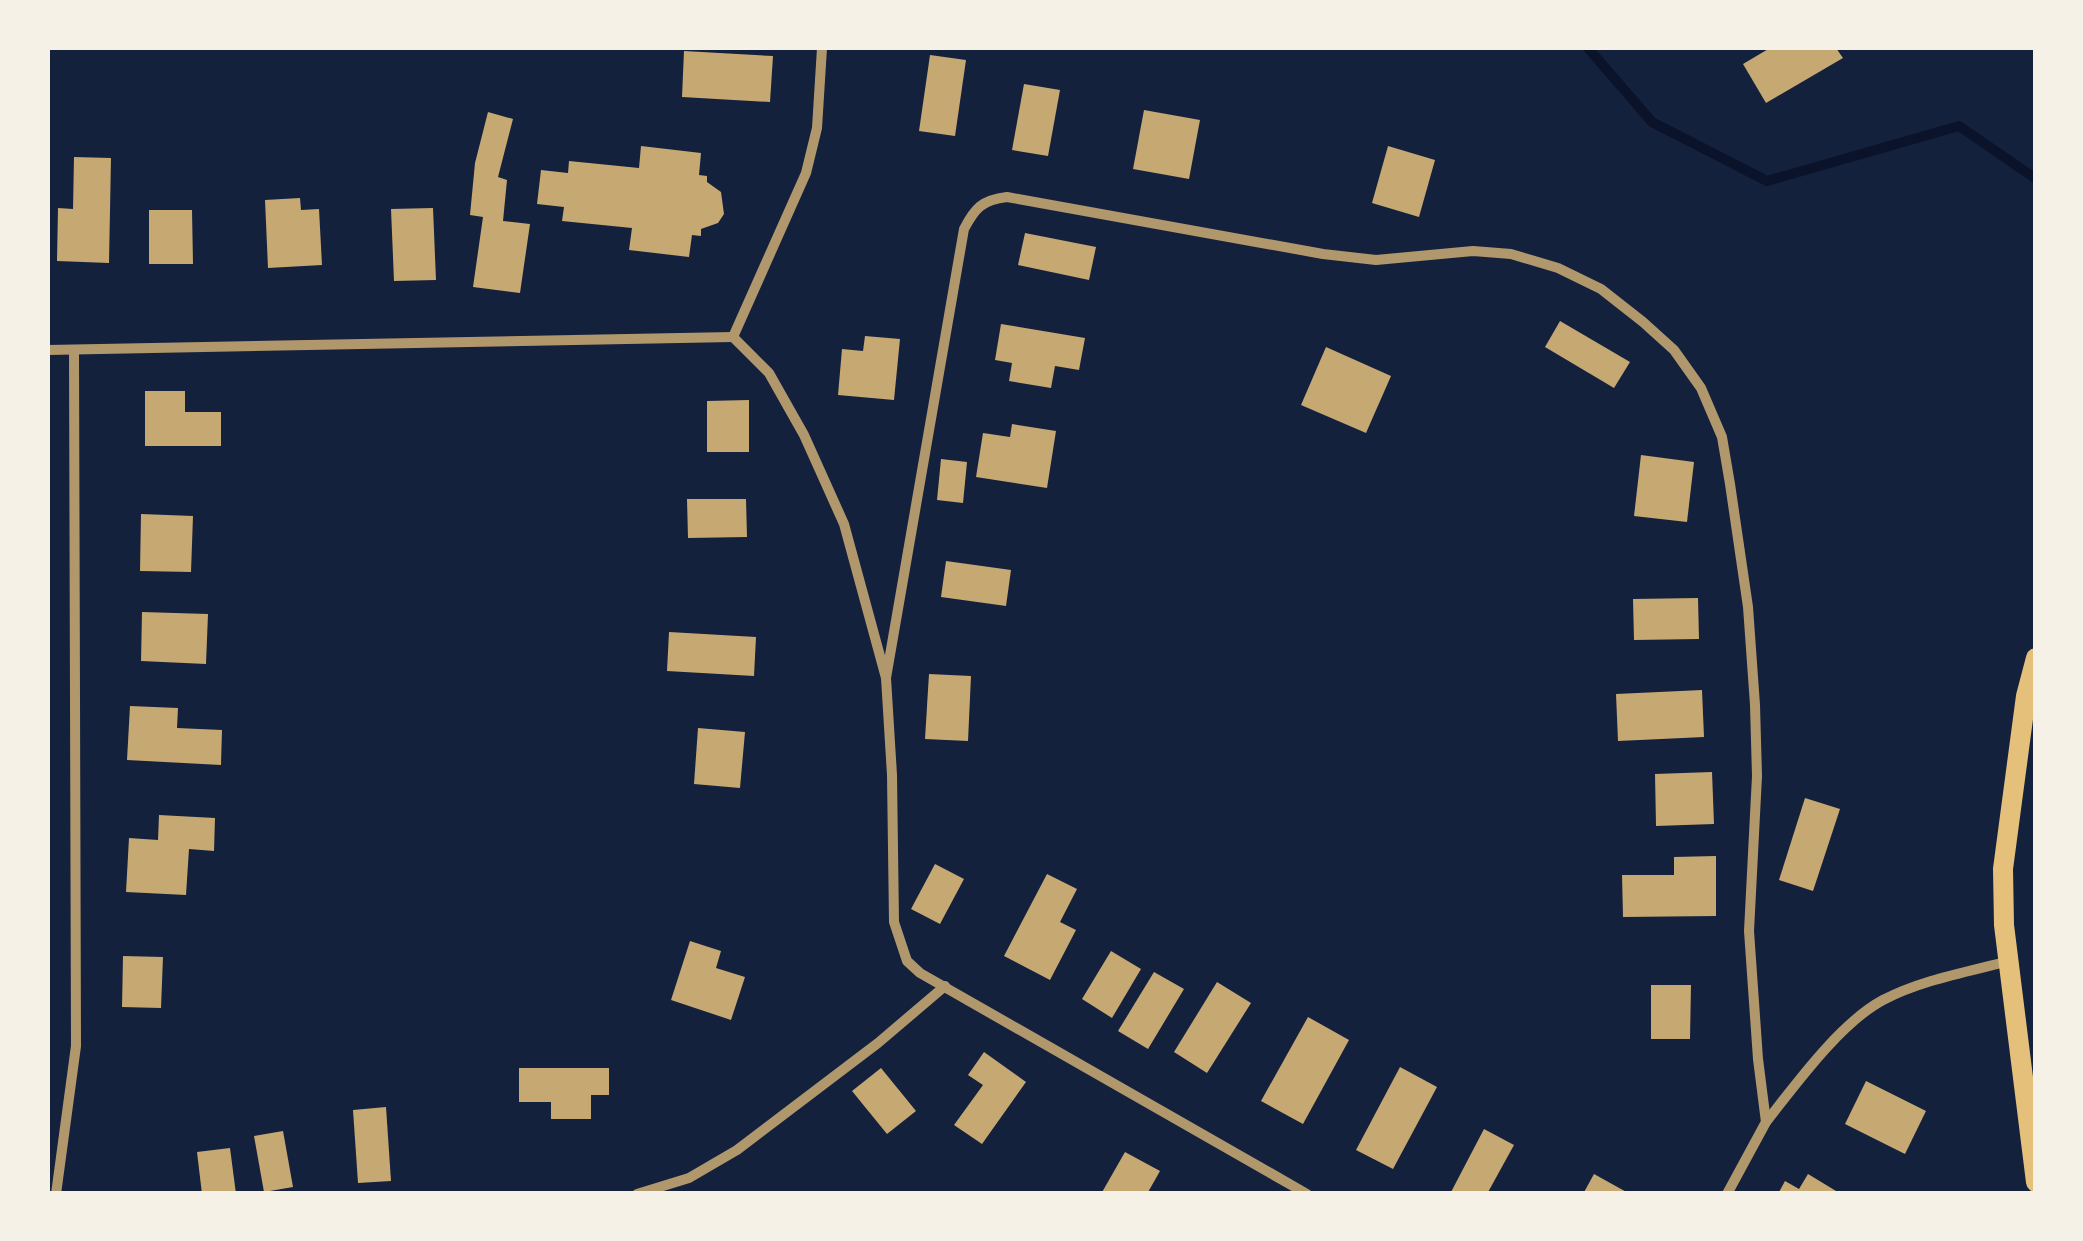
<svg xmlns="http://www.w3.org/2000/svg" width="2083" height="1241" viewBox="0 0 2083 1241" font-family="'Sofia Sans Condensed',sans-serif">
<rect width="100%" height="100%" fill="#14213d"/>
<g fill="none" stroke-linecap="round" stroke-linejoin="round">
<polyline stroke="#0b132b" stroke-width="10" points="1588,48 1652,122 1767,181 1959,126 2036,179"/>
</g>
<g fill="#c6a872">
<polygon points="1770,48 1836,48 1843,58 1766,103 1743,64"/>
<polygon points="684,51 773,56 770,102 682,97"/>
<polygon points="930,55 966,60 955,136 919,131"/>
<polygon points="1024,84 1060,90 1048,156 1012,150"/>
<polygon points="1144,110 1200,120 1189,179 1133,169"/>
<polygon points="488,112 513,119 498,177 507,180 503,221 530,224 520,293 473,287 483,217 470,215 475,163"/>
<polygon points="641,146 701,153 699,175 707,176 707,182 721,192 724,214 718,223 701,229 701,236 692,235 689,257 629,250 632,228 562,221 564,207 537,204 541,170 568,173 569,161 639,168"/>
<polygon points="1388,146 1435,160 1419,217 1372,203"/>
<polygon points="74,157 111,158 109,263 57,261 58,208 73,209"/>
<polygon points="300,198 301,210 319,209 322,265 268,268 265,200"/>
<polygon points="433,208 436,280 394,281 391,209"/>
<polygon points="149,210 192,210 193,264 149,264"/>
<polygon points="1025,233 1096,247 1089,280 1018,265"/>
<polygon points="1560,321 1630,362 1614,388 1545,347"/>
<polygon points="1001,324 1085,338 1079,370 1055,366 1051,388 1009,381 1012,363 995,360"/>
<polygon points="865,336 900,339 894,400 838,395 842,349 863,351"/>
<polygon points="1326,347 1391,376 1366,433 1301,405"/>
<polygon points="145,391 185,391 185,412 221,412 221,446 145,446"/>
<polygon points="749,400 749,452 707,452 707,401"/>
<polygon points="1012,424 1056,431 1047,488 976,477 983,433 1010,437"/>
<polygon points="1641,455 1694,462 1687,522 1634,516"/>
<polygon points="941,459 967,462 963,503 937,500"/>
<polygon points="687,499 746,499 747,537 688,538"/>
<polygon points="141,514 193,516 191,572 140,571"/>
<polygon points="946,561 1011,570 1006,606 941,597"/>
<polygon points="1698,598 1699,639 1634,640 1633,599"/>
<polygon points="142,612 208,614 206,664 141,661"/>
<polygon points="669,632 756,637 754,676 667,671"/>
<polygon points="929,674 971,676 968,741 925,739"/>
<polygon points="1702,690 1704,737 1618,741 1616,694"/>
<polygon points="130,706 178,708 177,728 222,730 221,765 127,760"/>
<polygon points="698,728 745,732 740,788 694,784"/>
<polygon points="1712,772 1714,824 1656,826 1655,774"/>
<polygon points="1805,798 1840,809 1813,891 1779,880"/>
<polygon points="159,815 215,818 214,851 189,849 186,895 126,892 129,838 158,840"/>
<polygon points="1716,856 1716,916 1623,917 1622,875 1674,875 1674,857"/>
<polygon points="935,864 964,879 940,924 911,909"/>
<polygon points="1047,874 1077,889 1060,922 1076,930 1050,980 1004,956"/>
<polygon points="690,941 721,951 716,968 745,977 731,1020 671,1000"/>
<polygon points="1111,951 1141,969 1112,1018 1082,999"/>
<polygon points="123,956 163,957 161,1008 122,1007"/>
<polygon points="1154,972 1184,989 1148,1049 1118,1031"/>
<polygon points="1217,982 1251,1003 1207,1073 1174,1052"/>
<polygon points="1651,985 1691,985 1690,1039 1651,1039"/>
<polygon points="1308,1017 1349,1040 1303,1124 1261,1101"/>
<polygon points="984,1052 1026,1082 982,1144 954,1125 983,1085 968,1075"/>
<polygon points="1400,1067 1437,1087 1393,1169 1356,1150"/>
<polygon points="519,1068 609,1068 609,1095 591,1095 591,1119 551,1119 551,1102 519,1102"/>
<polygon points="881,1068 916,1111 887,1134 852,1091"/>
<polygon points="1866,1081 1926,1111 1905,1154 1845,1124"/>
<polygon points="386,1107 391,1181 358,1183 353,1110"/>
<polygon points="1484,1129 1514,1145 1487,1194 1450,1194"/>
<polygon points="283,1131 293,1187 264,1192 254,1136"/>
<polygon points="230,1148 236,1194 202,1194 197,1152"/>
<polygon points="1125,1152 1160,1171 1147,1194 1101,1194"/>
<polygon points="1594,1174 1630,1194 1583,1194"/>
<polygon points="1808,1174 1841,1194 1778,1194 1785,1181 1799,1189"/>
</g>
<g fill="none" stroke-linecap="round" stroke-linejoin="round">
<g stroke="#b1986c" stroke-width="10">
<polyline points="733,337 769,373 804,435 844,524 886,678 892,775 894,922 907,961 920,973 1307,1194"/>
<polyline points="733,337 806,173 817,128 822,48"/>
<polyline points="48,350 733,337"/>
<path d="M886,678L964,229C975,208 982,200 1007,197L1323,254L1376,260L1473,251L1511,254L1558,268L1601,289L1643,322L1674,350L1701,388L1722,437L1730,484L1748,607L1755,705L1757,776L1749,931L1758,1059L1766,1122L1727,1194"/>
<path d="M1766,1122C1796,1084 1840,1023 1883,1000C1921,980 1967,972 2009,961"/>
<polyline points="56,1194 76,1046 74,350"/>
<polyline points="637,1194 689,1178 737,1150 878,1043 945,986"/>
</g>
<polyline stroke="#e5c07b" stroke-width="20" points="2036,658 2026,696 2003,869 2004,925 2036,1182"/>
</g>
<rect width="2083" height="1241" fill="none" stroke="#f6f1e7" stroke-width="100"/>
</svg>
